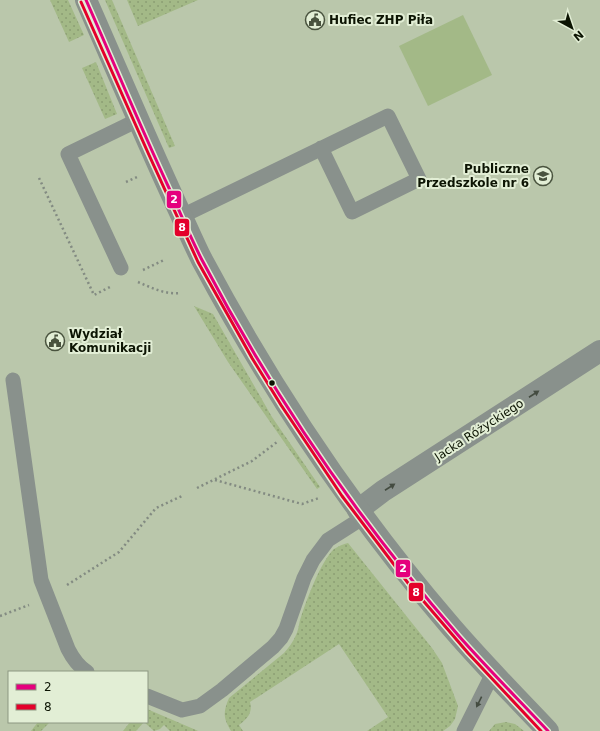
<svg xmlns="http://www.w3.org/2000/svg" width="600" height="731" viewBox="0 0 600 731" font-family="'DejaVu Sans',sans-serif">
<defs>
<pattern id="grass-dots" width="8" height="8" patternUnits="userSpaceOnUse"><rect width="8" height="8" fill="#a3b987"/><path d="M2 2h.1M6 6h.1" fill="none" stroke="#8b9e73" stroke-width="1.8" stroke-linecap="round"/></pattern>
</defs>
<rect width="100%" height="100%" fill="#bac7ab"/>
<g fill="url(#grass-dots)">
<polygon points="50,0 68,0 84,35 69,42"/>
<polygon points="105,0 112,0 175,146 169,148"/>
<polygon points="127,0 198,0 138,26"/>
<polygon points="96,62 117,114 105,119 82,68"/>
<polygon points="194,306 213,314 272,417 320,487 317,489 228,362"/>
<path d="M348,543L432,648L442,663L458,706L455,719L450,726L443,731H367L388,717L339,644L250,702C253,713 247,719 239,725L243,731H231C223,718 223,712 229,698L284,653C289,647 293,642 296,635C299,629 299,622 301,617C307,599 321,561 334,549C339,546 343,544 348,543Z"/>
<polygon points="147,709 196,730 198,731 170,731 164,725 160,729 154,731 144,722 136,731 123,731 130,722 147,722"/>
<polygon points="38,722 50,722 41,731 31,731"/>
<polygon points="506,722 515,724 524,731 489,731 495,724"/>
</g>
<polygon fill="#a3b987" points="463,15 492,75 428,106 399,46"/>
<g fill="none" stroke-linecap="round" stroke-linejoin="round">
<g stroke="#838b82" stroke-width="2.5" stroke-dasharray="2 3" stroke-linecap="butt">
<polyline points="39,178 94,295 110,287"/>
<polyline points="126,182 137,177"/>
<polyline points="143,270 164,260"/>
<path d="M138,282C152,288 166,295 181,293"/>
<polyline points="215,480 302,504 319,498"/>
<polyline points="197,488 252,461 277,442"/>
<polyline points="67,585 119,552 156,508 182,496"/>
<polyline points="0,616 29,605"/>
</g>
<g stroke="#89918c" stroke-width="15">
<polyline points="182,216 388,116 419,179 352,212 321,148"/>
<polyline points="121,268 68,154 138,120"/>
<path d="M13,380L41,580L68,649C73,659 78,666 87,672"/>
<polyline points="147,696 182,710 200,706 222,690 273,647 281,638 286,629 304,578 313,560 328,540 364,517"/>
<polyline points="464,731 493,673"/>
</g>
<polyline stroke="#89918c" stroke-width="22" points="358,510 383,491 600,351"/>
<path stroke="#89918c" stroke-width="22" d="M86,0C116,68 145,137 176,204C185,223 193,242 202,260C271,389 352,511 447,622C479,660 514,695 548,731"/>
<g stroke="#e2eed5" stroke-width="6">
<path id="bus-1" d="M86,0C114,63 140,126 169,188C180,212 190,237 202,260C272,394 359,521 458,635C487,668 518,699 548,731"/>
</g>
<g stroke="#e2eed5" stroke-width="6">
<polyline id="bus-2" points="81,2 149,155 198,262 252,358 281,405 342,496 408,583 468,653 541,731"/>
</g>
<use href="#bus-1" stroke="#e5007d" stroke-width="3"/>
<use href="#bus-2" stroke="#e4002b" stroke-width="3"/>
</g>
<defs><path id="oneway-solid" d="M-6-.8H1V-3.2L6.5 0L1 3.2V.8H-6Z"/></defs>
<g fill="#444c41">
<use href="#oneway-solid" transform="translate(534 394) rotate(-33)"/>
<use href="#oneway-solid" transform="translate(390 487) rotate(-33)"/>
<use href="#oneway-solid" transform="translate(479 702) rotate(116)"/>
</g>
<defs>
<g id="civic-ring" transform="scale(1)"><circle r="9.5" fill="#e2eed5" stroke="#49533e" stroke-width="1.5"/><path d="M-.6-6.5H3V-4.5H.6V-3L4-1V1h2V6H-6V1h2V-1L-.6-3ZM-1.2 2.5V6h2.4V2.5Z" fill="#49533e"/></g>
<g id="school-ring" transform="scale(1)"><circle r="9.5" fill="#e2eed5" stroke="#49533e" stroke-width="1.5"/><path d="M0-5L7-2L0 1L-7-2ZM-4 1L0 2.5L4 1V4Q0 6-4 4Z" fill="#49533e"/></g>
</defs>
<g fill-rule="evenodd">
<use href="#civic-ring" x="315" y="20"/>
<use href="#school-ring" x="543" y="176"/>
<use href="#civic-ring" x="55" y="341"/>
</g>
<circle fill="#0c1403" stroke="#e2eed5" stroke-width="1.5" cx="272" cy="383" r="3.5"/>
<g text-anchor="middle" dominant-baseline="central" stroke-width="4" stroke-linejoin="round" paint-order="stroke">
<g font-size="12" font-weight="bold" fill="#0c1403" stroke="#e2eed5" text-anchor="start">
<text x="329" y="20">Hufiec ZHP Piła</text>
<text x="529" y="169" text-anchor="end">Publiczne<tspan x="529" dy="14">Przedszkole nr 6</tspan></text>
<text x="69" y="334">Wydział<tspan x="69" dy="14">Komunikacji</tspan></text>
</g>
<g font-size="12" fill="#0c1403" stroke="#e2eed5">
<text transform="translate(479 430) rotate(-33)">Jacka Różyckiego</text>
</g>
</g>
<g stroke="#e2eed5" stroke-width="1.5">
<rect x="166" y="190" width="16" height="19" rx="4" fill="#e5007d"/>
<rect x="174" y="218" width="16" height="19" rx="4" fill="#e4002b"/>
<rect x="395" y="559" width="16" height="19" rx="4" fill="#e5007d"/>
<rect x="408" y="582" width="16" height="20" rx="4" fill="#e4002b"/>
</g>
<g font-size="11" text-anchor="middle" font-weight="bold" fill="#fff">
<text x="174" y="203">2</text>
<text x="182" y="231">8</text>
<text x="403" y="572">2</text>
<text x="416" y="596">8</text>
</g>
<rect x="8" y="671" width="140" height="52" fill="#e2eed5" stroke="#8c9781"/>
<rect x="16" y="684" width="20" height="6" fill="#e5007d" stroke="#8c9781"/>
<text x="44" y="691" font-size="12" fill="#0c1403">2</text>
<rect x="16" y="704" width="20" height="6" fill="#e4002b" stroke="#8c9781"/>
<text x="44" y="711" font-size="12" fill="#0c1403">8</text>
<g transform="translate(572 28) rotate(140)" stroke="#e2eed5" stroke-width="3" paint-order="stroke">
<path d="M0-3L7 15L0 10L-7 15Z" fill="#0c1403"/>
<text y="-6" font-size="11" font-weight="bold" text-anchor="middle" fill="#0c1403">N</text>
</g>
</svg>
